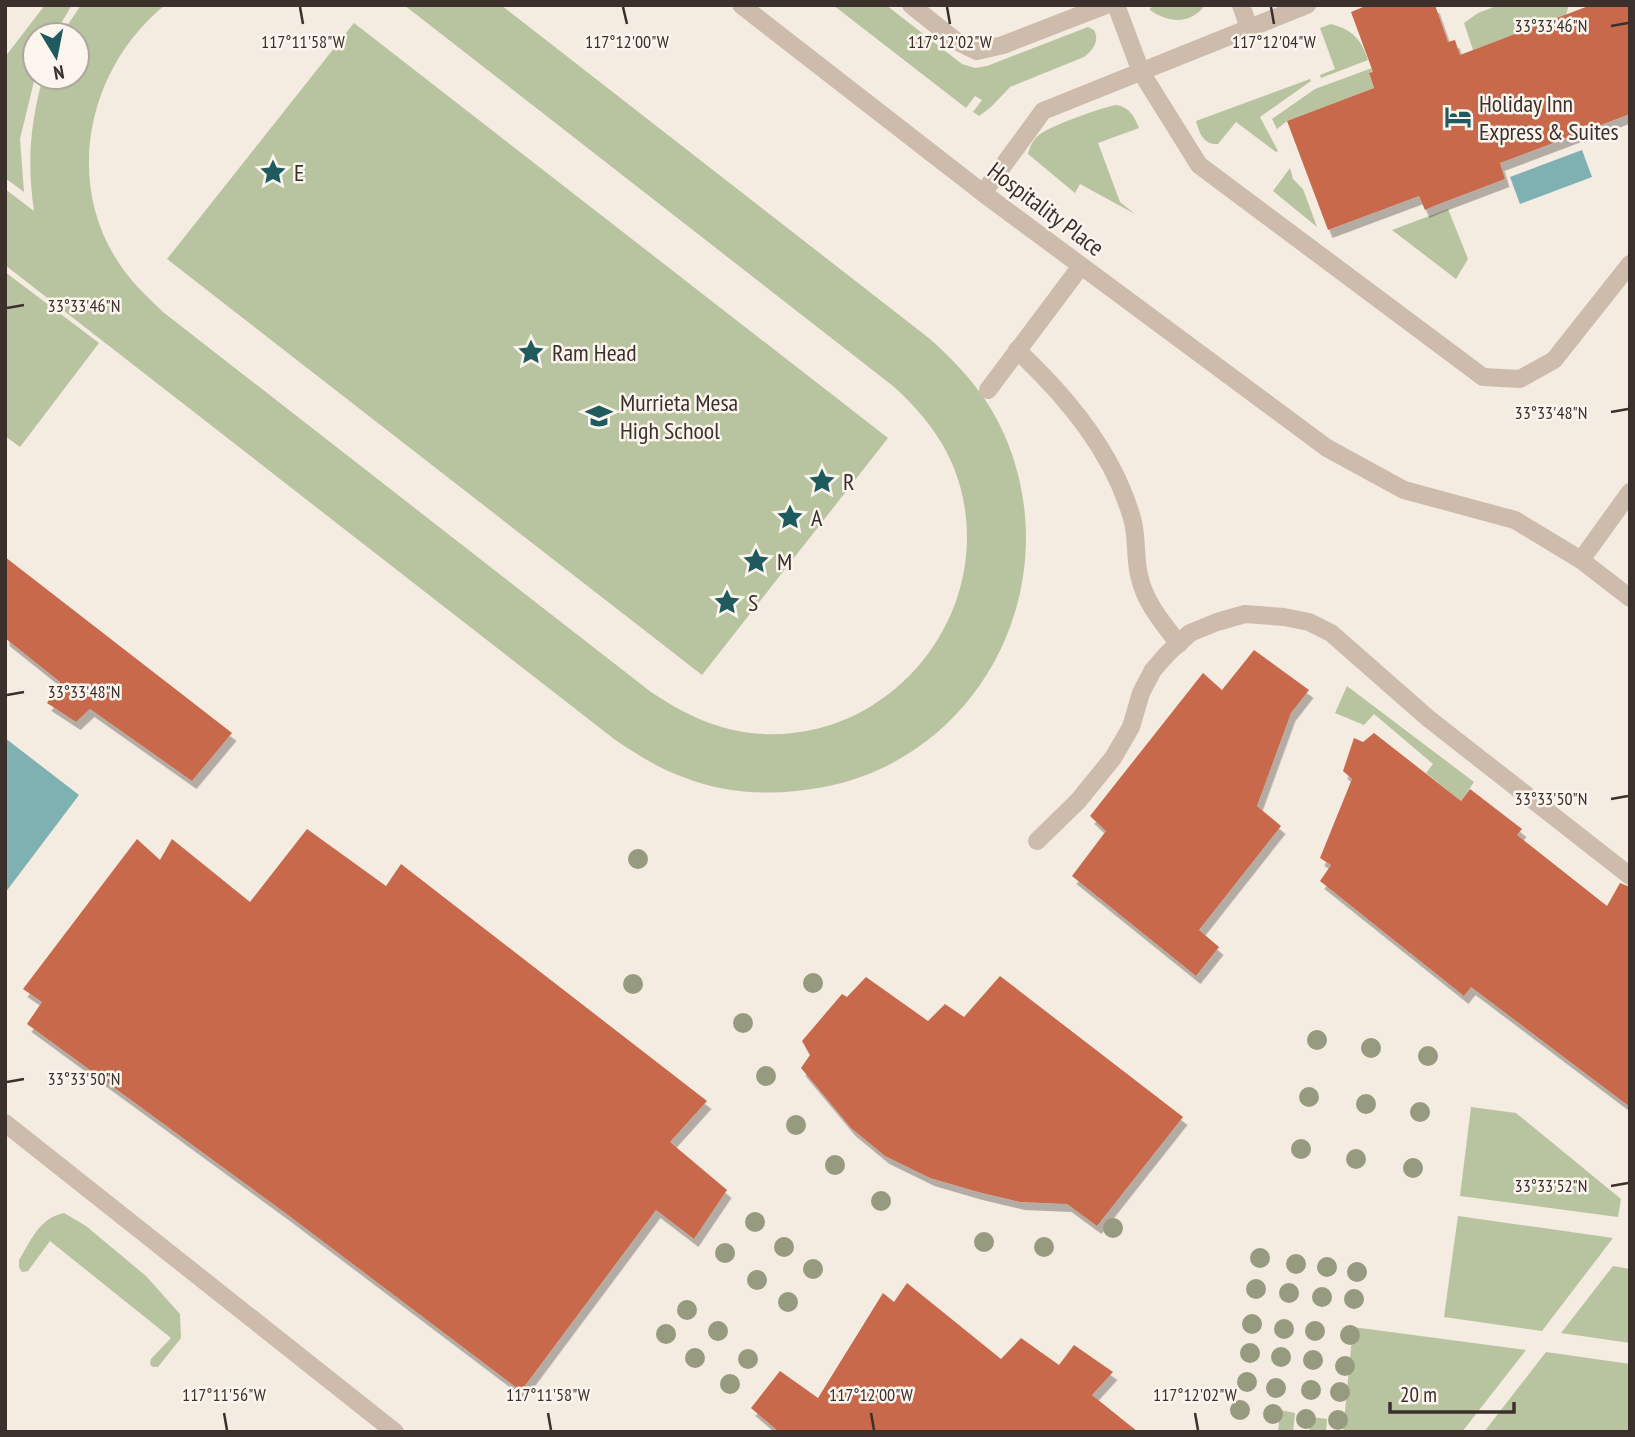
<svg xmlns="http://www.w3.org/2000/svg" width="1635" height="1437" viewBox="0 0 1635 1437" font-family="'PT Sans Narrow',sans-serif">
<defs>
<filter id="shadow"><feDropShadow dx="4.5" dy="8" stdDeviation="0" flood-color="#0004"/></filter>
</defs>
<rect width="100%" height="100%" fill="#f4ebe1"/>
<g fill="#b8c4a0">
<polygon points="45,5 72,5 54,35 35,35 35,77 20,139 24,192 5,178 5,57"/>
<path d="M81,5H165C87,68 62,185 123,269C134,285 149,298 163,312L651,692C677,709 702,723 733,730C875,760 998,624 960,486C949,445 923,413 893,386L404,5H501L930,339C960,366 987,395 1004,434C1069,581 984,756 824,787C777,796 728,795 683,777C658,768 636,754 614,739L5,265V189L34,211C27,163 30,124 43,77H77V35H61Z"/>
<path d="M833,5H886L962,64L975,68L987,66L1088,27L1094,30C1100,40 1093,51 1084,57L1010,87L991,107L979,116L973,112L982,100L975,96L966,108Z"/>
<path d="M1157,5H1205C1191,25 1168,23 1150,10V8Z"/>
<polygon points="1499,5 1567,5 1568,8 1566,15 1473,50 1464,23 1478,13"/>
<polygon points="354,23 888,438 702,675 167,259"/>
<path d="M1331,24C1353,30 1361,39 1368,60L1321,78L1320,75L1335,69L1320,28Z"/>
<polygon points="1372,68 1373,72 1369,74 1374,88 1287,121 1277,129 1272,119 1315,89"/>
<path d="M1310,79L1311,81L1260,117L1278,151L1276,152L1236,122L1218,144C1203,145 1199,132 1196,121Z"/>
<path d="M1117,105C1130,108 1134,116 1139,128L1098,143L1120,202L1135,214L1080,184L1075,193L1028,154C1030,147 1033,139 1039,135C1050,126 1102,107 1117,105Z"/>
<polygon points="1290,168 1293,179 1303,189 1317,227 1273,191"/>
<polygon points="1448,209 1468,259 1456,279 1392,230"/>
<polygon points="5,272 99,343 20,447 5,436"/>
<polygon points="1347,686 1474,782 1461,801 1426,773 1433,764 1374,714 1364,725 1335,713"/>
<polygon points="1471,1107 1516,1113 1621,1199 1618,1217 1460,1196"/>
<path d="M64,1213L86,1226L146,1276L180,1314L181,1338L158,1367H153L150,1364L151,1359L171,1338L50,1241L28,1271L22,1272L19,1267V1260C31,1241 39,1218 64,1213Z"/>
<polygon points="1458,1216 1613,1238 1542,1331 1444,1317"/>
<polygon points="1613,1266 1630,1269 1630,1343 1561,1333"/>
<polygon points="1353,1327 1526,1350 1462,1432 1343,1432"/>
<polygon points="1546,1352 1630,1364 1630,1432 1484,1432"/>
<polygon points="1280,1410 1295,1413 1293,1432 1278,1432"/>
<polygon points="1311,1417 1327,1419 1326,1432 1309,1432"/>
</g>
<g fill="#7fb0b2">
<polygon points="1582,150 1592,177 1520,204 1510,177"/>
<polygon points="5,738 79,795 5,893"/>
</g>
<g fill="#c8694b" filter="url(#shadow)">
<polygon points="1368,5 1435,5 1448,42 1455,40 1460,55 1591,5 1630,5 1630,114 1500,163 1505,179 1439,204 1425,210 1419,196 1328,230 1287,121 1374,88 1369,73 1373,72 1351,12"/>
<polygon points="5,557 232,733 192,781 90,709 76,722 47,703 60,682 5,638"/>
<polygon points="1254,650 1309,690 1291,713 1257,806 1281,826 1199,930 1219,947 1196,976 1072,876 1106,831 1090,816 1203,673 1222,690"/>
<polygon points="1374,733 1461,801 1470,789 1522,829 1517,835 1607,906 1620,883 1630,887 1630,1107 1471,987 1464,996 1320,881 1331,865 1320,858 1352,779 1343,771 1354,738 1363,742"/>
<polygon points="307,829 386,886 401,864 707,1101 670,1142 727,1190 694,1239 656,1210 521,1391 284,1212 27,1024 42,1002 23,989 137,839 160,860 172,839 250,902"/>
<polygon points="1000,976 1183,1117 1097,1226 1067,1204 1020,1202 978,1192 930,1178 885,1156 851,1128 801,1068 810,1055 802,1041 842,994 847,997 866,977 928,1021 945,1004 964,1017"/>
<polygon points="907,1283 1001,1359 1021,1338 1059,1365 1074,1345 1113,1372 1092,1395 1138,1432 779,1432 751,1408 780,1371 818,1398 883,1293 894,1302"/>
</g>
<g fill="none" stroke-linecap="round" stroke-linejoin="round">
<g stroke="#cdbbac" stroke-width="18">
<polyline points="911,5 956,41 977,51 1003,45 1106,5"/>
<polyline points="1116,5 1141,72 1199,165 1483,377 1520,379 1554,360 1630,264"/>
<polyline points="1241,5 1249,28"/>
<polyline points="983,193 1043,111 1307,5"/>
<path d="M1017,350C1067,397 1115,454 1133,522C1137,539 1135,558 1139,575C1145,603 1162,622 1179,644"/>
<polyline points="988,390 1081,266"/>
<polyline points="1327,448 1404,490 1515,520 1581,560 1630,598"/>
<polyline points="1581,560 1630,492"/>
<polyline points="1037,841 1078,801 1113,758 1131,727 1141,693 1153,670 1168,653 1190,633 1217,622 1245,614 1284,617 1309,622 1331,633 1429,719 1630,876"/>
<polyline points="5,1123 395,1432"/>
</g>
<polyline stroke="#cdbbac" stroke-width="18" points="741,5 983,193 1327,448"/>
</g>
<g fill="#969b7f">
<circle cx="638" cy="859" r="10"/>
<circle cx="813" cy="983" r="10"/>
<circle cx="633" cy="984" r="10"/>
<circle cx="743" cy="1023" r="10"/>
<circle cx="1317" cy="1040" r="10"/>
<circle cx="1371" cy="1048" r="10"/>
<circle cx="1428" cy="1056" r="10"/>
<circle cx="766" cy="1076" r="10"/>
<circle cx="1309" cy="1097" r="10"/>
<circle cx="1366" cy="1104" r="10"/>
<circle cx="1420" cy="1112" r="10"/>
<circle cx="796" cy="1125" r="10"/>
<circle cx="1301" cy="1149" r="10"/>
<circle cx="1356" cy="1159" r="10"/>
<circle cx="835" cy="1165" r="10"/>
<circle cx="1413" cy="1168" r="10"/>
<circle cx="881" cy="1201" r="10"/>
<circle cx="755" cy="1222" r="10"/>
<circle cx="1113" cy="1228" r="10"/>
<circle cx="984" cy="1242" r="10"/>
<circle cx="784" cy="1247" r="10"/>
<circle cx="1044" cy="1247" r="10"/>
<circle cx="725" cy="1253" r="10"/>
<circle cx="1260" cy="1258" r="10"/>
<circle cx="1296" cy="1264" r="10"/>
<circle cx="1327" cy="1267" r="10"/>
<circle cx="813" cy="1269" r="10"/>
<circle cx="1357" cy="1272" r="10"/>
<circle cx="757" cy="1280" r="10"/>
<circle cx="1256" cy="1289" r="10"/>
<circle cx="1289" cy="1293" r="10"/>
<circle cx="1322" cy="1297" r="10"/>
<circle cx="1354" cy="1299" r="10"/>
<circle cx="788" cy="1302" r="10"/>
<circle cx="687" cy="1310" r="10"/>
<circle cx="1252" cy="1324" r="10"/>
<circle cx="1284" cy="1329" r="10"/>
<circle cx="718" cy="1331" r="10"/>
<circle cx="1315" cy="1331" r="10"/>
<circle cx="666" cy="1334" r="10"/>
<circle cx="1350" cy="1335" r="10"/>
<circle cx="1250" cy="1353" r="10"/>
<circle cx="1281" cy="1357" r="10"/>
<circle cx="695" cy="1358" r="10"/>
<circle cx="748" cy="1359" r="10"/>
<circle cx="1313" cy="1360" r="10"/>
<circle cx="1345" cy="1366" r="10"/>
<circle cx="1247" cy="1382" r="10"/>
<circle cx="730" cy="1384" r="10"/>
<circle cx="1276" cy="1388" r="10"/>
<circle cx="1311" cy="1390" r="10"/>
<circle cx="1340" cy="1392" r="10"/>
<circle cx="1240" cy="1410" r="10"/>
<circle cx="1273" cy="1414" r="10"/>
<circle cx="1306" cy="1419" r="10"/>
<circle cx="1338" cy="1420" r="10"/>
</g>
<path fill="none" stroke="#3b302b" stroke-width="2.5" d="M300,7L303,24M623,7L627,24M947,7L950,24M1271,7L1274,24M1611,26L1628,23M7,308L24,305M1611,412L1628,409M7,695L24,692M1611,799L1628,796M7,1082L24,1079M1611,1186L1628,1183M224,1413L227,1430M548,1413L551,1430M871,1413L874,1430M1195,1413L1198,1430"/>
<defs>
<g id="hotel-bare" transform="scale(2.1)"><path d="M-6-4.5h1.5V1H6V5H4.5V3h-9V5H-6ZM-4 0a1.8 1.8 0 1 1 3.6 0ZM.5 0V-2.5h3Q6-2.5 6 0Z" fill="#1f5a5e" stroke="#fbf5ee" stroke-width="2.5" paint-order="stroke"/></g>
<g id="sight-bare" transform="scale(2.1)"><path d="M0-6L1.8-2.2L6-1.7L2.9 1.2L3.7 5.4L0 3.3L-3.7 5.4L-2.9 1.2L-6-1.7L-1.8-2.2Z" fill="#1f5a5e" stroke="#fbf5ee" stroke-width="2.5" paint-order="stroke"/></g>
<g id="school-bare" transform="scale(2.1)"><path d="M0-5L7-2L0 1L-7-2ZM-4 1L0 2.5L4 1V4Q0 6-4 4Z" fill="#1f5a5e" stroke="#fbf5ee" stroke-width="2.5" paint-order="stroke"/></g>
</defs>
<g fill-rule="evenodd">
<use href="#hotel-bare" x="1458" y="117"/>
<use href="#sight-bare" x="273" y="172"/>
<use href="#sight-bare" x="531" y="352"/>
<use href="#school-bare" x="599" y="416"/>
<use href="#sight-bare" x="822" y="481"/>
<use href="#sight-bare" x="790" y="517"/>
<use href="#sight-bare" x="756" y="561"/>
<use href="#sight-bare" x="727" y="602"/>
</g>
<g text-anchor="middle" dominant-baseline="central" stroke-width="5" stroke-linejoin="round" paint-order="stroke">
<g font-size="24" fill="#3b302b" stroke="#fbf5ee" text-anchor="start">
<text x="1479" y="103">Holiday Inn<tspan x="1479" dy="28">Express &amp; Suites</tspan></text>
<text x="294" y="172">E</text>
<text x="552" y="352">Ram Head</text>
<text x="620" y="402">Murrieta Mesa<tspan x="620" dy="28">High School</tspan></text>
<text x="843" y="481">R</text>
<text x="811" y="517">A</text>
<text x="777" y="561">M</text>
<text x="748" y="602">S</text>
</g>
<g font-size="24" fill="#3b302b" stroke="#fbf5ee">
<text transform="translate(1046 209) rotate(37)">Hospitality Place</text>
</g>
</g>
<g font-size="18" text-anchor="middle" fill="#3b302b" stroke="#fbf5ee" stroke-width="5" stroke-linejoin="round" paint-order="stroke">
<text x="1551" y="32">33°33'46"N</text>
<text x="303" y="48">117°11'58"W</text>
<text x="627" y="48">117°12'00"W</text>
<text x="950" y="48">117°12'02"W</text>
<text x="1274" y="48">117°12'04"W</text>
<text x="84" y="312">33°33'46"N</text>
<text x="1551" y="419">33°33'48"N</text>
<text x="84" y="698">33°33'48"N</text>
<text x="1551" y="805">33°33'50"N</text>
<text x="84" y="1085">33°33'50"N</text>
<text x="1551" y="1192">33°33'52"N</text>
<text x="224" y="1401">117°11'56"W</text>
<text x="548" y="1401">117°11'58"W</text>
<text x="871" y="1401">117°12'00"W</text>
<text x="1195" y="1401">117°12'02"W</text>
</g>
<rect width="1635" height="1437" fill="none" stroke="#3b302b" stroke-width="14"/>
<g transform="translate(56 56) rotate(170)"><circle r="33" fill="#fbf5ee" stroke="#aea6a0" stroke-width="2"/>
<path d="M0-5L12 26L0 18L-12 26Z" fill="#1f5a5e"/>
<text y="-10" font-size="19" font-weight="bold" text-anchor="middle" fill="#3b302b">N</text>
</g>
<path d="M1390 1402v10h124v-10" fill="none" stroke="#3b302b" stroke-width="3.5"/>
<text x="1400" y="1402" font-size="21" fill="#3b302b" stroke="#fbf5ee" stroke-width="5" paint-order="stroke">20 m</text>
</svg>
